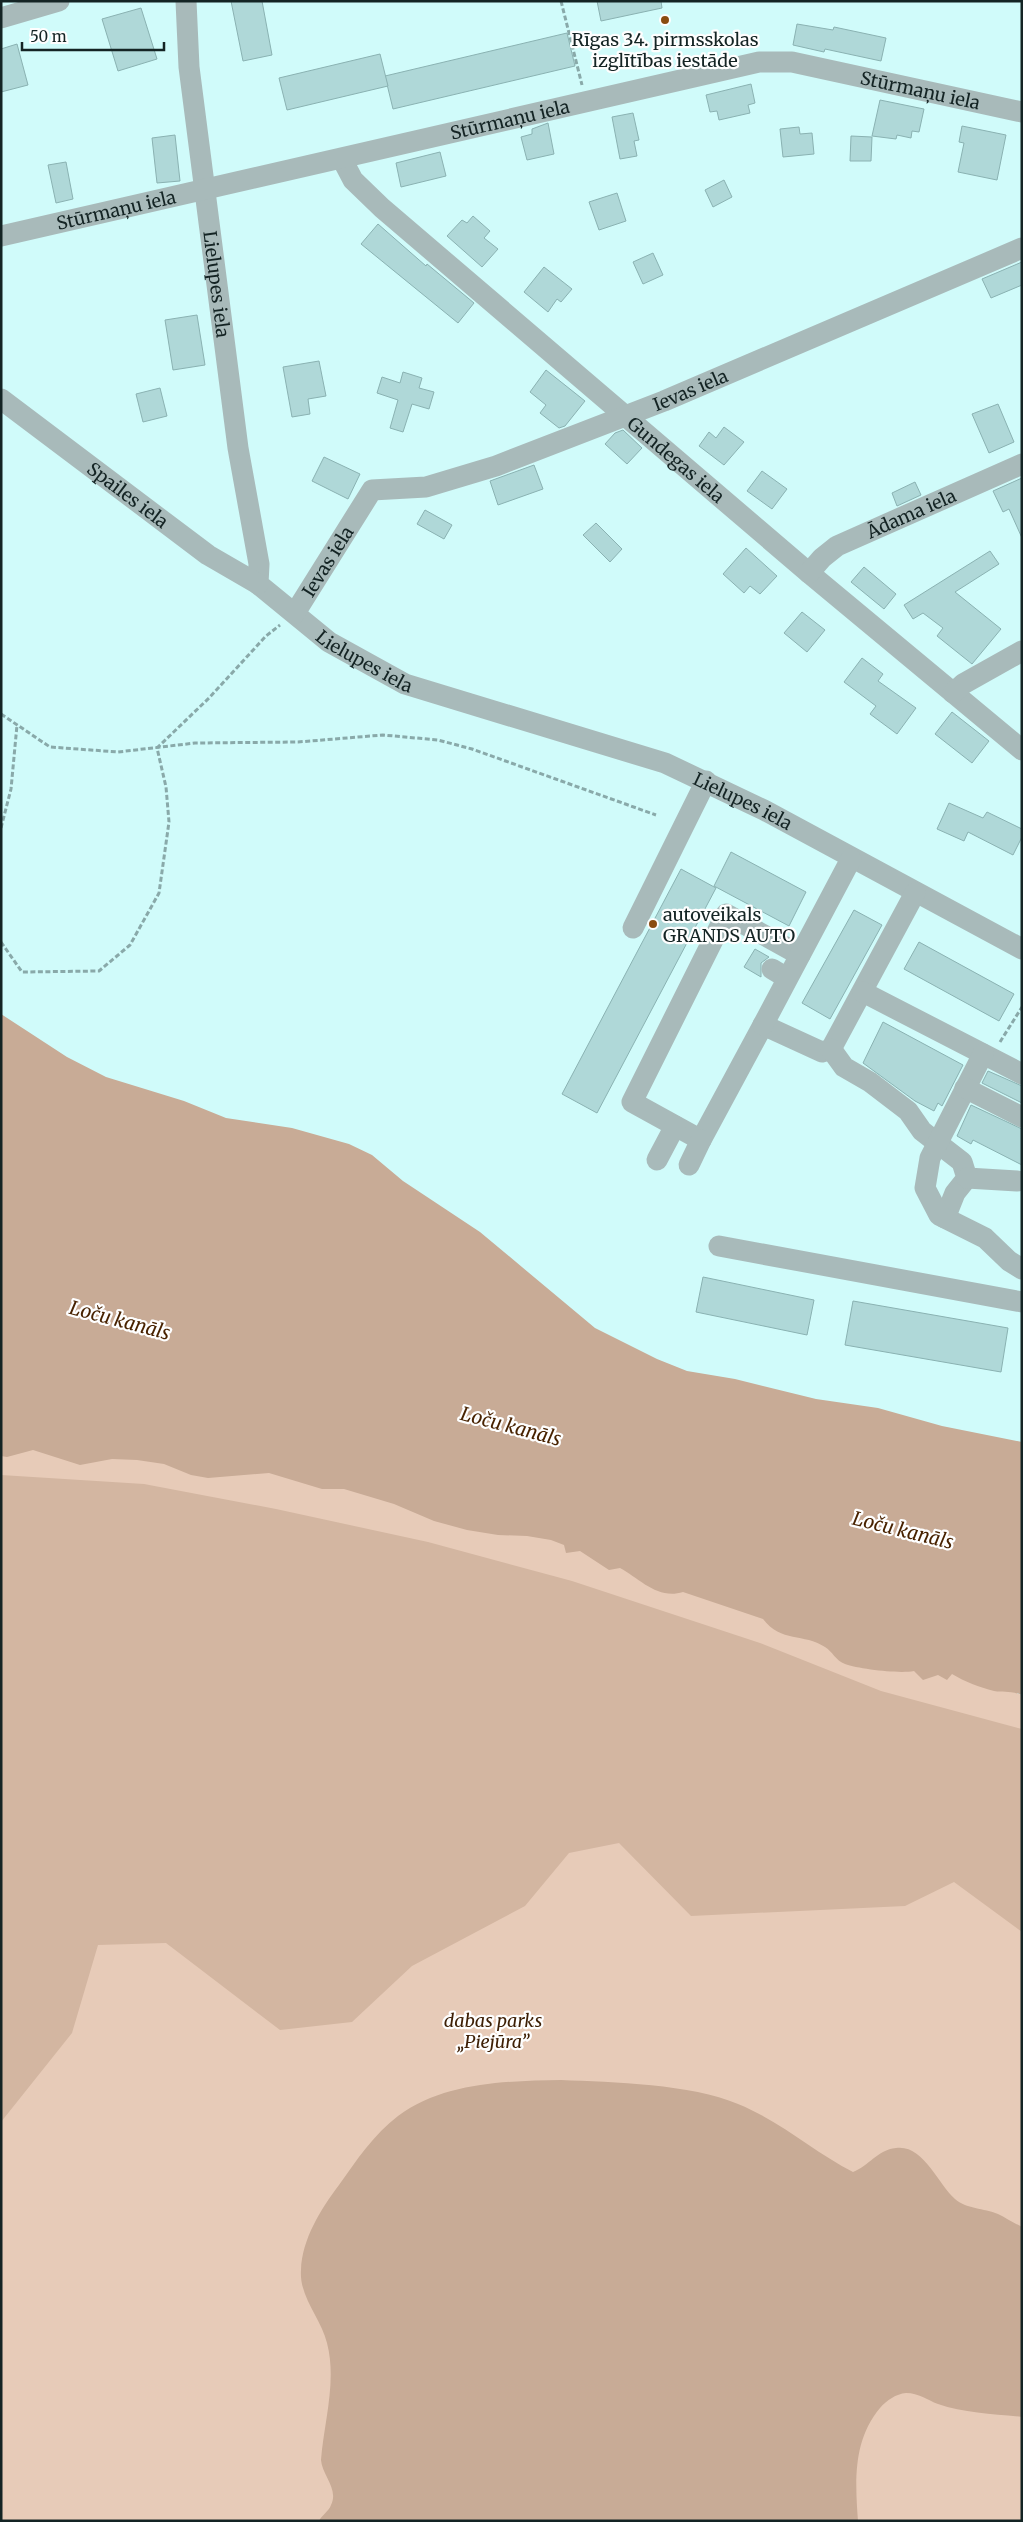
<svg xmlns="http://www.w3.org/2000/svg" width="1023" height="2522" viewBox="0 0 1023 2522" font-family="Merriweather,serif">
<rect width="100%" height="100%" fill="#d0fbfa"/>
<polygon fill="#e7cbb8" points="1,1442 274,1455 469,1502 1022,1695 1022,2521 1,2521"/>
<polygon fill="#d3b6a1" points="1,1475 144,1484 276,1509 428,1542 572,1581 760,1643 881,1691 1022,1729 1022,1932 954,1882 905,1906 691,1916 619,1843 569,1853 525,1906 412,1966 352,2022 280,2030 166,1943 98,1945 72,2033 1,2122"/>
<g fill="#c8ab96">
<path d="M1,1014L67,1057L106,1077L184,1101L226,1118L292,1128L349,1144L372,1155L403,1181L480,1232L595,1328L657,1359L687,1371L735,1379L816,1399L878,1408L942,1426L1022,1442V1695C1009,1690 1004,1693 994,1691C979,1687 965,1682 952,1674L947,1680L938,1675L923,1680L914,1671C899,1674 859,1669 845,1664C836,1661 832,1651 825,1647C804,1633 781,1643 763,1619L683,1592C658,1600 640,1579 620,1568L609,1570L580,1551L566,1553L564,1545L551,1540L527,1536L498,1535L467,1530L434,1521L394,1504L344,1489H322L269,1473L208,1478L191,1475L164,1464L137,1460L112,1459L80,1465L33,1450L7,1457L1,1456Z"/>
<path d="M561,2080C613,2082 691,2084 738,2104C780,2121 814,2152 853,2172C869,2166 877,2150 896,2148C923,2144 938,2184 955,2199C966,2209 984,2208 998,2214C1006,2218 1014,2223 1022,2227V2417C995,2414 964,2413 938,2404C927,2400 919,2393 906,2393C896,2394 887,2400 880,2408C853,2440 855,2481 858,2521H319C322,2515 329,2511 331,2505C339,2489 322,2475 321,2460C324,2422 337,2381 327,2343C321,2318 299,2297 301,2270C302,2239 321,2209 339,2185C356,2161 374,2134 398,2116C444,2082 507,2081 561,2080Z"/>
</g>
<g fill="#afd8d8" stroke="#8ab2b2">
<polygon points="231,1 262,1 272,55 243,61"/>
<polygon points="597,1 661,1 662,8 601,21"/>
<polygon points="141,8 157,59 118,71 102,19"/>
<polygon points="797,24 833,30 834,27 886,38 881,61 825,49 824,52 793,45"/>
<polygon points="567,33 575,66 393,109 385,76"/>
<polygon points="17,44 28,85 1,92 1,49"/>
<polygon points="380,54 388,86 287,110 279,78"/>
<polygon points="751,84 755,103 748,105 750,113 719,120 717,111 710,112 706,95"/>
<polygon points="880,100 924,109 919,132 912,131 911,138 897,135 896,139 872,136"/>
<polygon points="633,113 639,140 634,141 637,156 620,159 612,117"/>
<polygon points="548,123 554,154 527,160 521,137 532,134 532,129"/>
<polygon points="962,126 1006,135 997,180 958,172 964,143 959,142"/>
<polygon points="799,127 800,134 812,133 814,154 783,157 780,129"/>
<polygon points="175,135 180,181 157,183 152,138"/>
<polygon points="851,136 872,137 871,161 850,161"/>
<polygon points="440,152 446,176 401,187 396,163"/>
<polygon points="66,162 73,199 56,203 48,165"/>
<polygon points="724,180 732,197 713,207 705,190"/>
<polygon points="617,193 626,221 599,230 589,202"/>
<polygon points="473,216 490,231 484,238 498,249 482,267 447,236 462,220 467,223"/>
<polygon points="378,224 426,266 427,264 474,303 458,323 361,244"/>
<polygon points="653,253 663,275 643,284 633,262"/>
<polygon points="1022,262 1022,285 991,298 982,279"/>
<polygon points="544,267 572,289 561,302 557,299 548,312 524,292"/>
<polygon points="197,315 205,365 173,370 165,320"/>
<polygon points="319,361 326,396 308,399 310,414 292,417 283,367"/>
<polygon points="546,370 585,401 565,426 559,428 540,413 546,405 530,392"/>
<polygon points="403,372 422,378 419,388 434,392 429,409 412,404 403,432 390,428 398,400 377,393 382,377 400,383"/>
<polygon points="160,388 167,416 143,422 136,394"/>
<polygon points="998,404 1014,442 989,453 972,414"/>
<polygon points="724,427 744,442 724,465 699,446 709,432 716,438"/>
<polygon points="623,430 642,448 627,464 605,444 615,433"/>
<polygon points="324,457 360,474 348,499 312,481"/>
<polygon points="534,465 543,489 498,505 490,481"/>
<polygon points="762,471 787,489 772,509 747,491"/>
<polygon points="1022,478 1022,538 1009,509 1003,512 993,491"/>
<polygon points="915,482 921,495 897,506 892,493"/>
<polygon points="425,510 452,525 444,539 417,524"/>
<polygon points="596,523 622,549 610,562 583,535"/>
<polygon points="746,548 777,576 760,594 750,586 744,593 723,574"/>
<polygon points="990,551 999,564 955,592 1001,629 972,664 937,636 943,628 923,613 913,619 904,605"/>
<polygon points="864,567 896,594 884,609 851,582"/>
<polygon points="802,612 825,630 807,652 784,633"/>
<polygon points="862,658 883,674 878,681 916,708 897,734 870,714 876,706 844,682"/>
<polygon points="952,712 989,741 972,763 935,734"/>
<polygon points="949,803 983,818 987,812 1022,829 1022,837 1013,855 968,832 964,841 937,829"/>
<polygon points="731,852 806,892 789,926 714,886"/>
<polygon points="681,869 716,888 597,1113 562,1094"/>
<polygon points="854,910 882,925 830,1019 802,1003"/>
<polygon points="919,942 1014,994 999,1021 904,969"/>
<polygon points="755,949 769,957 761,963 761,977 744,967"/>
<polygon points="883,1022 963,1065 942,1106 938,1103 934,1111 915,1101 863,1063"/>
<polygon points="988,1071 1022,1086 1022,1103 982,1083"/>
<polygon points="971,1105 1022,1129 1022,1165 973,1140 971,1144 957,1136"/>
<polygon points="703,1277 814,1300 807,1335 696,1312"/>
<polygon points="853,1301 1008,1328 1001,1372 845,1345"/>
</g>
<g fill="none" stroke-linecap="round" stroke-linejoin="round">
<g stroke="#89a9a9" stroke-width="3" stroke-dasharray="5 2.5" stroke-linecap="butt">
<polyline points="561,1 582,85"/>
<polyline points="1,714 50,747 118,752 195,743 298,742 383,735 438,740 472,749 656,815"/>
<polyline points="1,828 11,789 17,725"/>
<polyline points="1,942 22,972 99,971 130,945 159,893 169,822 166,787 157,748 209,698 266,636 280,625"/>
<polyline points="1000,1042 1022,1007"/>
</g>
<g stroke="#a8baba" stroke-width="21">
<path id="s1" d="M186,1L189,67L238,448L259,564L258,584L329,642L405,684L665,763L764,810L1022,949"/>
<polyline points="1,18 59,1"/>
<path id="s2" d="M342,159L353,180L382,208L809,573L1022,750"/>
<path id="s3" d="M1,236L759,62H792L1022,112"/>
<path id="s4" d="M1,399L208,555L258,584"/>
<path id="s5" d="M809,573L822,558L837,546L1022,464"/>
<path id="s6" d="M295,613L372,490L426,487L496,466L664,401L1022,248"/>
<polyline points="953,693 963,684 1022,651"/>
<polyline points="633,928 706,781"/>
<polyline points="800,955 726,914 632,1102 701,1140 763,1025 822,1052 831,1049 915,893"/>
<polyline points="772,969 787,978"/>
<polyline points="863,992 1022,1074"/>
<polyline points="763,1025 851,859"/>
<polyline points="831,1049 844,1067 870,1082 908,1111 922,1131 962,1162 967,1178 955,1193 945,1218"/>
<polyline points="983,1054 930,1158 925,1188 939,1215 985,1238 1009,1261 1022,1269"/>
<polyline points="965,1088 1022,1117"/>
<polyline points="657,1160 675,1126"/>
<polyline points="689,1165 701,1140"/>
<polyline points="967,1178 1017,1181"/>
<polyline points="719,1246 1022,1302"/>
</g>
</g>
<g fill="#8a4c10" stroke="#fefefe" stroke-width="2">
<circle cx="665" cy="20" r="5"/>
<circle cx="653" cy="924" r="5"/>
</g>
<g text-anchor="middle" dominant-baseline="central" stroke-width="4.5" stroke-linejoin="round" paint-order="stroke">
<g font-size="18" fill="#142424" stroke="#fefefe">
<text x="665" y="39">Rīgas 34. pirmsskolas<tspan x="665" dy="21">izglītības iestāde</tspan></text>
<text x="663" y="914" text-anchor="start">autoveikals<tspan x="663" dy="21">GRANDS AUTO</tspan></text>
</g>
<g font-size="18" fill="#142424" stroke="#fefefe">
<text stroke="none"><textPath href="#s3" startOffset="942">Stūrmaņu iela</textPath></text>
<text stroke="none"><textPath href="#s3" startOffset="522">Stūrmaņu iela</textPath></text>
<text stroke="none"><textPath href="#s3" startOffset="118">Stūrmaņu iela</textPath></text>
<text stroke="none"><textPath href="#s1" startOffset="285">Lielupes iela</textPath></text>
<text stroke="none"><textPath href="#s6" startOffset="481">Ievas iela</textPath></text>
<text stroke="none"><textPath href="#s2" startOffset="451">Gundegas iela</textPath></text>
<text stroke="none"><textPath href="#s4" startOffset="159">Spailes iela</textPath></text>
<text stroke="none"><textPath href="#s5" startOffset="120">Ādama iela</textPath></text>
<text stroke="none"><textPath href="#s6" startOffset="61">Ievas iela</textPath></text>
<text stroke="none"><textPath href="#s1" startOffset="720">Lielupes iela</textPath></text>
<text stroke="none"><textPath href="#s1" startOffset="1125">Lielupes iela</textPath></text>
</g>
<g font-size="18" font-style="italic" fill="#3e2006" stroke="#fefefe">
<text x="493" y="2020">dabas parks<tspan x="493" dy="21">„Piejūra”</tspan></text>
</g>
<g font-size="19" font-style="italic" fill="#482200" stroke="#fefefe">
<text transform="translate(120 1320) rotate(15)">Loču kanāls</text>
<text transform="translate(511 1426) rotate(15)">Loču kanāls</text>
<text transform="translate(903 1530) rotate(14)">Loču kanāls</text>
</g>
</g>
<rect width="1023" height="2522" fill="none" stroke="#142424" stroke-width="5"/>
<path d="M22 42v8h142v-8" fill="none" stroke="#142424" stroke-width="2.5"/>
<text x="30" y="42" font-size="15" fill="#142424" stroke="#fefefe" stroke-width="4" paint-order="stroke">50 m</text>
</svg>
